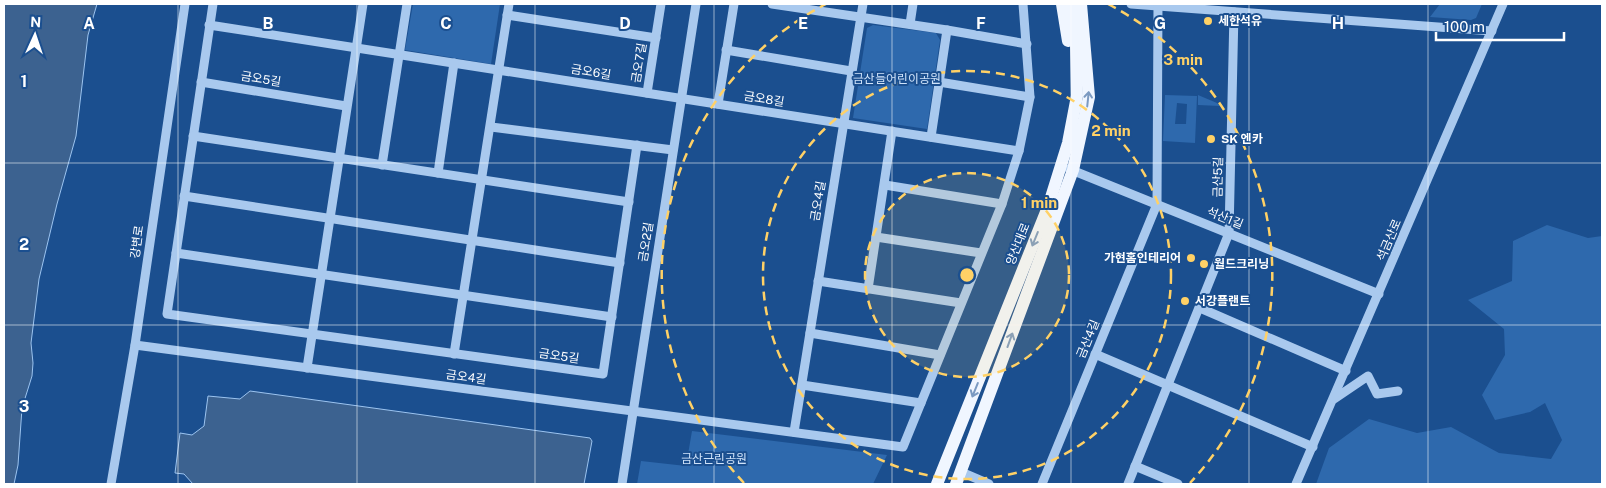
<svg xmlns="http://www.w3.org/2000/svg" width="1606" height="488" viewBox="0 0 1606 488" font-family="'Public Sans','Noto Sans KR',sans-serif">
<rect width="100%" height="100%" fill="#1b4f8f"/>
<g fill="#2e69ad" fill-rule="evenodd">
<polygon points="413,4 500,4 491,64 405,50"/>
<polygon points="1440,4 1482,4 1476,18 1471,20 1430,17"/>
<polygon points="873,25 936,33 940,40 927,129 853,118 867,28"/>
<path d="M1165,95L1197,96L1195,143L1163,141ZM1177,103L1187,104L1186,124H1175Z"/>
<polygon points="1198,95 1217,103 1220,106 1198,105"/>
<polygon points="1547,225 1588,238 1602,236 1602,484 1316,484 1329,448 1369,419 1417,433 1451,427 1499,453 1551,459 1562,440 1545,403 1530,412 1495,420 1482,395 1505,355 1504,329 1468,300 1512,281 1513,241"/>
<polygon points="692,431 863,452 887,455 873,484 637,484 641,461 686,466"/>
</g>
<g fill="#3c6290" stroke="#9cc4f0">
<polygon points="4,4 97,4 88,35 76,136 57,204 39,279 31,343 33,363 32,376 22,408 18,465 14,484 4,484"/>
<polygon points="250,391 590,438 592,441 584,484 193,484 184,474 175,473 180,433 192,435 204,426 208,396 240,399"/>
</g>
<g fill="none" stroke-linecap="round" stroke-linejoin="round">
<g stroke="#a9c9ee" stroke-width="9">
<polyline points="213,4 167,314 603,374 637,145"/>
<polyline points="772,4 947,30 1027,44"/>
<polyline points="1131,4 1492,31"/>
<polyline points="507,15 656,38"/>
<polyline points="910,24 913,4"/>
<polyline points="209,25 1019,151"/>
<polyline points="726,50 851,71"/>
<polyline points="201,82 346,106"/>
<polyline points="939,82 1030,97"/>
<polyline points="647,93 661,4"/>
<polyline points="718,104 734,4"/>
<polyline points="491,127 673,150"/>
<polyline points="193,136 629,202"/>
<polyline points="931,137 947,30"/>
<polyline points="382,165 407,4"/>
<polyline points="1069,169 1379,294"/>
<polyline points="438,173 454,63"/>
<polyline points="885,185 1002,204"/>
<polyline points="184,196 620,263"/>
<polyline points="876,237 981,253"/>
<polyline points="176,253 612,317"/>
<polyline points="818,281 961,303"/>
<polyline points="868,289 892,131"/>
<polyline points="1200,308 1346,371"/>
<polyline points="810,333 940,355"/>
<polyline points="135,345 903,447 1002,204 1019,151 1030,97 1023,4"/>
<polyline points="454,354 509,4"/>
<polyline points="1095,354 1313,447"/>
<polyline points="307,368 363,4"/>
<polyline points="802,385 921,403"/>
<polyline points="1334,399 1368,376 1377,394 1398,391"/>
<polyline points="794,432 863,4"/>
<polyline points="1135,466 1178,484"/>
<polyline points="961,472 989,484"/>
<polyline points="111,484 135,345 185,4"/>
<polyline points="622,484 696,4"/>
<polyline points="1042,484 1157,204 1158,4"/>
<polyline points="1128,484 1229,233 1234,12"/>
<polyline points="1296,484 1503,4"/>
</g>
<g stroke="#f0f6ff" stroke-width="12">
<polyline points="1062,4 1068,41"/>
<polyline points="937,484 1048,207 1068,143 1077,96 1076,44 1072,4"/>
<polyline points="956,484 1073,170 1089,97 1081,4"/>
</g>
</g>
<defs><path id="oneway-shaft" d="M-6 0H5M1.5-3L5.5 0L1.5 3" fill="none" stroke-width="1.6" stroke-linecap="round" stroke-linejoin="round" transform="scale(1.25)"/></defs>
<g stroke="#7b9ac1">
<use href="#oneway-shaft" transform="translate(1088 99) rotate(-84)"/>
<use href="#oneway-shaft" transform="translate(1035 239) rotate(112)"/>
<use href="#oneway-shaft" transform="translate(1010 340) rotate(-70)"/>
<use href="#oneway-shaft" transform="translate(975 390) rotate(112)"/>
</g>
<path fill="none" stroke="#fff" stroke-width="1" stroke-opacity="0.55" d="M178,4V484M357,4V484M535,4V484M714,4V484M892,4V484M1071,4V484M1249,4V484M1428,4V484M4,163H1602M4,325H1602"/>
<circle cx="967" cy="275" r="102" fill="#ffd166" fill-opacity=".12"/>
<g fill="none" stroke="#ffd166" stroke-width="2.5" stroke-dasharray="9 6">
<circle cx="967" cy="275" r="102"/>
<circle cx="967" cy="275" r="204"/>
<path d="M744 483A305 305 0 0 1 826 4M1108 4A305 305 0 0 1 1190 483"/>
</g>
<g fill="#ffd166" stroke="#1b4f8f" stroke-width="2">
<circle cx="1208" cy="21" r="5"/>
<circle cx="1211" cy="139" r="5"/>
<circle cx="1191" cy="258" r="5"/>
<circle cx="1204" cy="264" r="5"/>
<circle cx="1185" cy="301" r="5"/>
</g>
<g text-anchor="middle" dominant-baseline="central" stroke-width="4" stroke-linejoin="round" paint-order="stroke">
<g font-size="12" font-weight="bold" fill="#fff" stroke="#1b4f8f" text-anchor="start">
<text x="1218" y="21">세한석유</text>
<text x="1221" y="139">SK 엔카</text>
<text x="1181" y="258" text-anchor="end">가현홈인테리어</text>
<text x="1214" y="264">월드크리닝</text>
<text x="1195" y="301">서강플랜트</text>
</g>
<g font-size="12" fill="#fff" stroke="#1b4f8f">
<text transform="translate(639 63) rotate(-81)">금오7길</text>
<text transform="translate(591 72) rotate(9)">금오6길</text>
<text transform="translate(261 79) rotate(9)">금오5길</text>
<text transform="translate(764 99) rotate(9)">금오8길</text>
<text transform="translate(1218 177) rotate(-89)">금산5길</text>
<text transform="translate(818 201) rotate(-81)">금오4길</text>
<text transform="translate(1225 218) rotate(22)">석산1길</text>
<text transform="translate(1389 240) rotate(-67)">석금산로</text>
<text transform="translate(137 242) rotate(-82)">강변로</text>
<text transform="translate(646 242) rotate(-81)">금오2길</text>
<text transform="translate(1018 244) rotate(-68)">양산대로</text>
<text transform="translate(1088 339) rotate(-68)">금산4길</text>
<text transform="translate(559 356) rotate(8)">금오5길</text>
<text transform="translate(466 377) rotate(8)">금오4길</text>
</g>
<g font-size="12" fill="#cfe3fa" stroke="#1b4f8f">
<text x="897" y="79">금산들어린이공원</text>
<text x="714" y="459">금산근린공원</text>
</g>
</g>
<g font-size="16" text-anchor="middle" font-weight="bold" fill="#fff" stroke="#1b4f8f" stroke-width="4" stroke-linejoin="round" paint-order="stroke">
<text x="89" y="29">A</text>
<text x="268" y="29">B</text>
<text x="446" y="29">C</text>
<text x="625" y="29">D</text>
<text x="803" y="29">E</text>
<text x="981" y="29">F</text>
<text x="1160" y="29">G</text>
<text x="1338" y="29">H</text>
<text x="24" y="87">1</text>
<text x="24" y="250">2</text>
<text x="24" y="412">3</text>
</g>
<circle cx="967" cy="275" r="8" fill="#ffd166" stroke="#1b4f8f" stroke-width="2.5"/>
<g font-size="15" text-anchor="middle" font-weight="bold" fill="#ffd166" stroke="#1b4f8f" stroke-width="4" stroke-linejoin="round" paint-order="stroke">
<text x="1183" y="65">3 min</text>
<text x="1111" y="136">2 min</text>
<text x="1039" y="208">1 min</text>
</g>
<rect width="1606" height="488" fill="none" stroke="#ffffff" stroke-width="10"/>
<g transform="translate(35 35) rotate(3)" stroke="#1b4f8f" stroke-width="4" paint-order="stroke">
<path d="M0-4L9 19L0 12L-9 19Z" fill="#ffffff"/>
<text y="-8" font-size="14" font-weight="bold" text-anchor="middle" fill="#ffffff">N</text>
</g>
<path d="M1436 32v8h128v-8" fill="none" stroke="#ffffff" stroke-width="2.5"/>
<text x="1444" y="32" font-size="15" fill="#ffffff" stroke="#1b4f8f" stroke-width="4" paint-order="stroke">100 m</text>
</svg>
